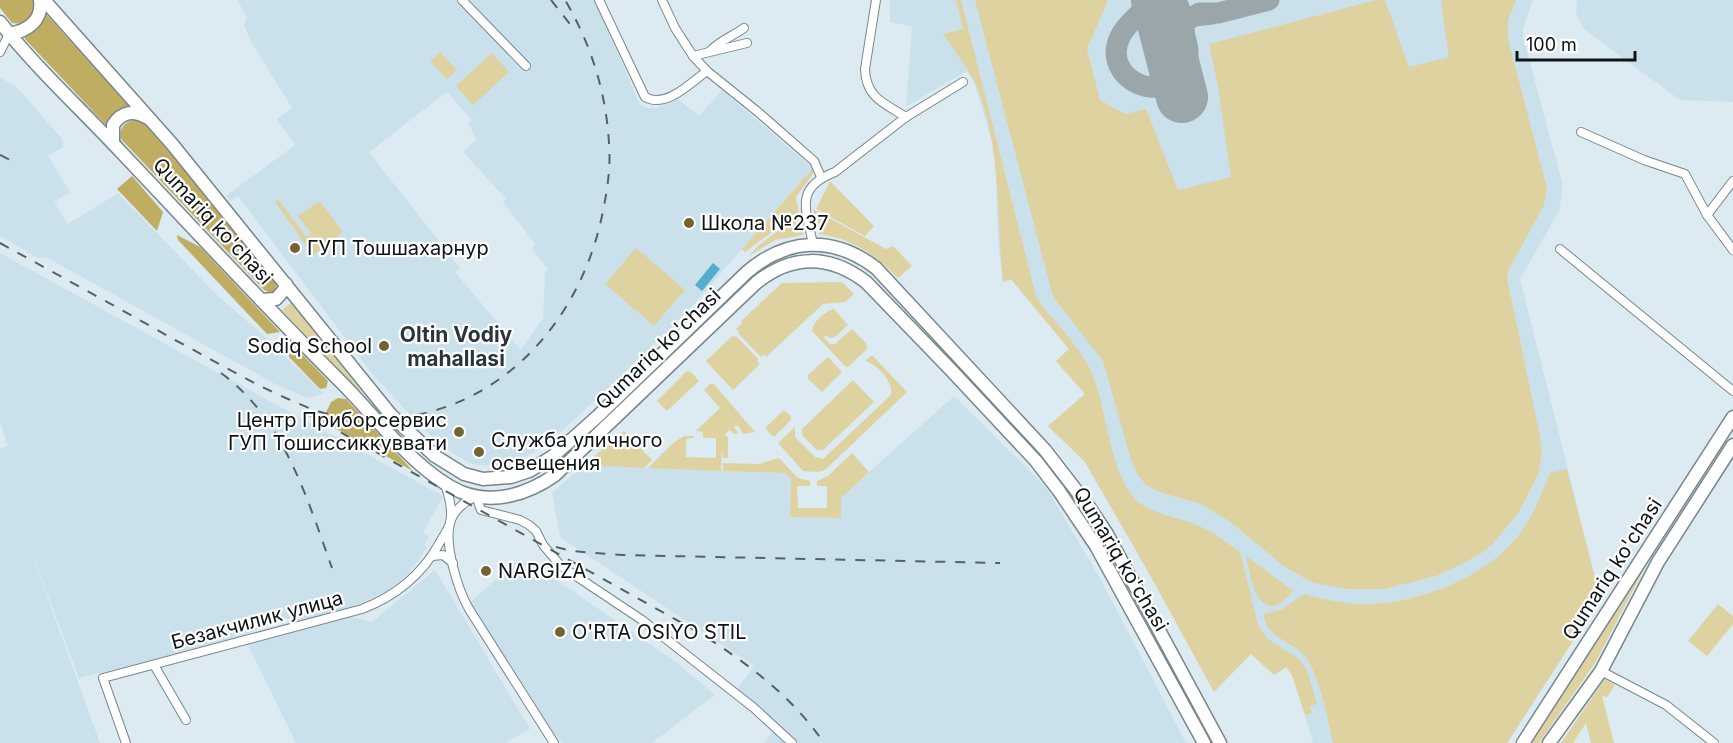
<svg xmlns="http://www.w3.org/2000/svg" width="1733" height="743" viewBox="0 0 1733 743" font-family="Inter,sans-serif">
<rect width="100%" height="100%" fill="#dcebf1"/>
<g fill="#cae1ec" fill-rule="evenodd">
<path d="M237,0H595L640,105L649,108H656L678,99L699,116L722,90L813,168L695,303L650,349L550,442L522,459L507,465L486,466L472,464L453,453L433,439L374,376L238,196L229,201L226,196L295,145L277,119L292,108L250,40L244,25L247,17ZM447,92L472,120L468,124L477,139L463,152L506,199L503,202L535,244L532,249L548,269L545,274L543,318L521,350L455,272L460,268L369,152Z"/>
<polygon points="890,0 1533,0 1523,29 1523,36 1562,182 1562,194 1559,211 1520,279 1600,597 1579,630 1579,634 1573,641 1507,743 1313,743 1292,675 1286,667 1274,675 1262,662 1146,568 1085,462 1048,426 1085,394 1056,361 1069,349 1011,279 1003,282 998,240 995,151 974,82 967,71 906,107 912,26 890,22"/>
<polygon points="1577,0 1733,0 1733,102 1680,100 1584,29 1576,14"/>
<polygon points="0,77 19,89 63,140 63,147 48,156 70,192 54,202 68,224 118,193 218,296 264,336 324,394 307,398 275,384 46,257 38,258 0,236"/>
<polygon points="0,253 443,496 423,533 429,536 424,545 427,548 409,573 388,591 354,606 296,623 294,617 279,621 229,641 79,678 27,540 100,743 0,743 0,449 8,446 0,422"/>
<polygon points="954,396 1046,487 1100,578 1186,743 765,743 764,742 773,732 733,695 754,666 560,537 552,493 584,465 785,473 791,478 790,516 840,518 840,498"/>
<polygon points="518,560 533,564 676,662 715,695 652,743 562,743 547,726 469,603"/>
<polygon points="435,570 530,729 506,743 296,743 247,643 347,616 372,622"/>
</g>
<g fill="#ded2a1">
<path d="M956,0H961L1036,296L1042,306C1061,329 1085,352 1095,381C1106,412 1112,478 1137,501C1150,513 1180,518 1197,525C1212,531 1226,542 1240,552L1258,625L1268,639L1300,660L1307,670L1317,704L1310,706L1312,713L1305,715L1292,675L1286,667L1274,675L1251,654L1214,692L1146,568L1085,462L1048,426L1085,394L1056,361L1069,349L1011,279L1003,282C996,216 1002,147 976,85C968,67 954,51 943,34L963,29Z"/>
<polygon points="975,0 1108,0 1087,49 1100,100 1125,114 1146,109 1178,190 1231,177 1218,87 1209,44 1376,0 1385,0 1409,67 1449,57 1441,3 1443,0 1516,0 1508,20 1508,39 1547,188 1544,205 1509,269 1507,278 1540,436 1542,452 1538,475 1519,512 1493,544 1480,554 1452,569 1436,576 1385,589 1347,589 1313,583 1285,567 1229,521 1201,504 1159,492 1146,485 1137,474 1130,456 1103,361 1053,297"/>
<polygon points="440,52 457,70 447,79 430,61"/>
<polygon points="492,53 509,72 473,105 456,86"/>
<polygon points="813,168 813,174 796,197 799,212 745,252 742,249"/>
<polygon points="830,181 874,226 865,236 816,209"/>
<polygon points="278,199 306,237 311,233 298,216 320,201 343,232 313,255 275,202"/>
<path d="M813,209L886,249L893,246L912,266L898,278C875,255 852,238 819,234Z"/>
<polygon points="800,214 804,230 803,235 775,240 749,256 759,245"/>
<polygon points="636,248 685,290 654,326 605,284"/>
<polygon points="842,282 854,294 845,302 823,304 766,357 764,354 761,357 738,333 739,332 736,329 742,323 741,321 782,283"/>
<polygon points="292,302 361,391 359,393 282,310"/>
<path d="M834,309L848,325L835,337L830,338L826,335L824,337L830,344H835L852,329L866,343L867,349L848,367L845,366L812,331C813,322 825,311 834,309Z"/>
<polygon points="732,336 734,337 736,336 759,360 757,361 760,364 733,390 706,361"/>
<path d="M872,355L907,392L825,470L817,472L803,471L778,443L795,427V437L815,457L823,459L891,395C894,382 877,364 865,361Z"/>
<polygon points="828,357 842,372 822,392 808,379 808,375"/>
<polygon points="687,371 691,372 699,381 667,411 657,401"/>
<polygon points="853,380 874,402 823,450 817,450 802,435 802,429"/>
<polygon points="710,384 714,384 755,432 743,434 738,425 734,427 738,433 734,434 730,430 725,434 728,438 728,458 723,458 722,449 721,471 648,468 673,443 684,436 694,436 694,438 686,439 686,457 716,458 716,438 703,438 703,432 696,431 720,408 704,390"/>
<polygon points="784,410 791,416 791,420 775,436 772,436 765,428"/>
<polygon points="624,431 652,460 644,468 584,465"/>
<polygon points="852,453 869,472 841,498 841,518 790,517 791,478 785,473 723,471 723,463 759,464 779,458 798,478 810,481 810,486 797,486 798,508 827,508 827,486 817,486 817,481 828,476"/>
<path d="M1567,469L1600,597L1579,630V634L1573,641L1507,743H1333C1327,718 1320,672 1302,653C1288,639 1265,637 1264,614L1281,610L1304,594C1326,600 1349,605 1372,604C1420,602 1481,578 1513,542C1531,522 1540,497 1550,473Z"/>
<path d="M1246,556L1293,591C1260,630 1251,583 1246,556Z"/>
<polygon points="1641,570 1643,571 1595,663 1539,743 1530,743"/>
<polygon points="1718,604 1733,616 1733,624 1707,656 1688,641"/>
<polygon points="1605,679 1615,685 1607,697 1602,696 1614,743 1591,743 1586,723 1573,743 1561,743"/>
</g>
<g fill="#bfad62">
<polygon points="0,0 34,0 36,3 32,19 23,24 12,23 0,8"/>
<polygon points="45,13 129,106 115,113 107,126 25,39 24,35 38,28"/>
<path d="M133,120H142L276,279L277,284L275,291L271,293L264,290L121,139C118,129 125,122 133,120Z"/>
<polygon points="132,176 163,212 157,231 117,189"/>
<polygon points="177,235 200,247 280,332 267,334 178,240"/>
<polygon points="296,348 328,381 326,388 320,389 289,357 289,351"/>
<polygon points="338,398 346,399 413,471 322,421 331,402"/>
</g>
<polygon fill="#54acce" points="713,263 720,269 702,291 695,285"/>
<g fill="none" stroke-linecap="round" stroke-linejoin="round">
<g stroke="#9aa6aa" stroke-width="21">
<path d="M1179,7C1161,1 1151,1 1137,16C1131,22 1124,28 1120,37C1100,79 1165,109 1185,67C1194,47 1180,37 1185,22L1194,16L1212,14"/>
<polyline points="1199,13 1218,13 1269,0"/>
</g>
<polyline stroke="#9aa6aa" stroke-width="52" points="1157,0 1182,97"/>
<g stroke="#78868c" stroke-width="10">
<g id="street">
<polyline points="462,0 526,66"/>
<path d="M599,0L645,97C666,109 690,83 707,71"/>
<polyline points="662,0 675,28 693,56 707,71 758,112 814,161 821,177"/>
<path d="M876,0L865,69C866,98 884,103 906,117"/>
<path d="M710,51C719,41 733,36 744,28"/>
<polyline points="0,52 9,34"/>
<polyline points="693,56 747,43"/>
<polyline points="1581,132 1644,160 1685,174 1707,215 1733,250"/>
<polyline points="1707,215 1733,181"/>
<path d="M813,244C806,209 794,188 835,172L906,117L963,82"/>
<polyline points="1560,249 1733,391"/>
<polyline points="432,556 443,555 453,563"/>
<polyline points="154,665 186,720"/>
<polyline points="1601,671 1666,705 1714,743"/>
<path d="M126,743L103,678L362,609C396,596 421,576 439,544C442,538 448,530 450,523C453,511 449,494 444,482"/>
<path d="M554,743L469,609C458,590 444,545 450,523C453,511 465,501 476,496L481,510L520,520L529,525L536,531L543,545L561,566L642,620L754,708L792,743"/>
</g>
</g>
<g stroke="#78868c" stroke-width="15">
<g id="primary">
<path d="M44,0L172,144L391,415L435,456L464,474L483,479L511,477L529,471L552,457L598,416L747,272C787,238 833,235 876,268L1045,450L1089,507L1107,534L1220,743"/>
<path d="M0,22C36,68 81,109 121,152C194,229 266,307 341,382C376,417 416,472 461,492C494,505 528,494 555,475L756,283C792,254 829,254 866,282L951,370L1036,461L1059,491L1096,546L1204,743"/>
<path d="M9,34C28,31 43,20 40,0"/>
<path d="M113,143V125C122,111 134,110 148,118"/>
<polyline points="261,300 276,299 284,290 286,284"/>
<polyline points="1523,743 1733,417"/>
<polyline points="1549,743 1601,671 1658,562 1733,445"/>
</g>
</g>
<use href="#street" stroke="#fff" stroke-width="8"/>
<use href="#primary" stroke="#fff" stroke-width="12"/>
<g stroke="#576064" stroke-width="2" stroke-dasharray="10 10" stroke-linecap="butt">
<polyline points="551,0 573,28"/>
<polyline points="0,155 10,160"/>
<path d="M0,243C58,275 117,307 175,340C213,360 249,382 288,399C300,404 312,410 324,413C463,444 574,347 602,216C607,192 611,168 609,143C606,92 591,44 565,0"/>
<path d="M221,373C284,419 307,498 332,568"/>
<path d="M306,413L700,633C748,664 791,695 824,743"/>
<polyline points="556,547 571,551 622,555 1000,563"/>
</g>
</g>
<g fill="#716431" stroke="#fff" stroke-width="2">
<circle cx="689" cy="223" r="6"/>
<circle cx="295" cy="248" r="6"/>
<circle cx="384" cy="346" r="6"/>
<circle cx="459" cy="432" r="6"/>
<circle cx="479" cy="452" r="6"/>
<circle cx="486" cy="571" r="6"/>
<circle cx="560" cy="632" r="6"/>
</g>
<g text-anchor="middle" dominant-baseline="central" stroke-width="4.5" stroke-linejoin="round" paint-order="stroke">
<g font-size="20" fill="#0e1416" stroke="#fff">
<text transform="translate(213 221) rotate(47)">Qumariq ko'chasi</text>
<text transform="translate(658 349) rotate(-44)">Qumariq ko'chasi</text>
<text transform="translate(1121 559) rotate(59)">Qumariq ko'chasi</text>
<text transform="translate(1612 569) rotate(-57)">Qumariq ko'chasi</text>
<text transform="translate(257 620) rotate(-15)">Безакчилик улица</text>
</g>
<g font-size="20" fill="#0e1416" stroke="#fff" text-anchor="start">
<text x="701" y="223">Школа №237</text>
<text x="307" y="248">ГУП Тошшахарнур</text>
<text x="372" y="346" text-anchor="end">Sodiq School</text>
<text x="447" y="420" text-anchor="end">Центр Приборсервис<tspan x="447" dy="23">ГУП Тошиссиккуввати</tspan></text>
<text x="491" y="440">Служба уличного<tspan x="491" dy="23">освещения</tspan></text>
<text x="498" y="571">NARGIZA</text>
<text x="572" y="632">O'RTA OSIYO STIL</text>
</g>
<g font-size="21" font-weight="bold" fill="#29353a" stroke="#fff">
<text x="456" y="334">Oltin Vodiy<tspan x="456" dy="24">mahallasi</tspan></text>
</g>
</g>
<path d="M1517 51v9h118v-9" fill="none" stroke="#0e1416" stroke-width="3"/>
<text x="1526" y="51" font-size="18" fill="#0e1416" stroke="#ffffff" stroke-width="4.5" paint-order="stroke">100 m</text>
</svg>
